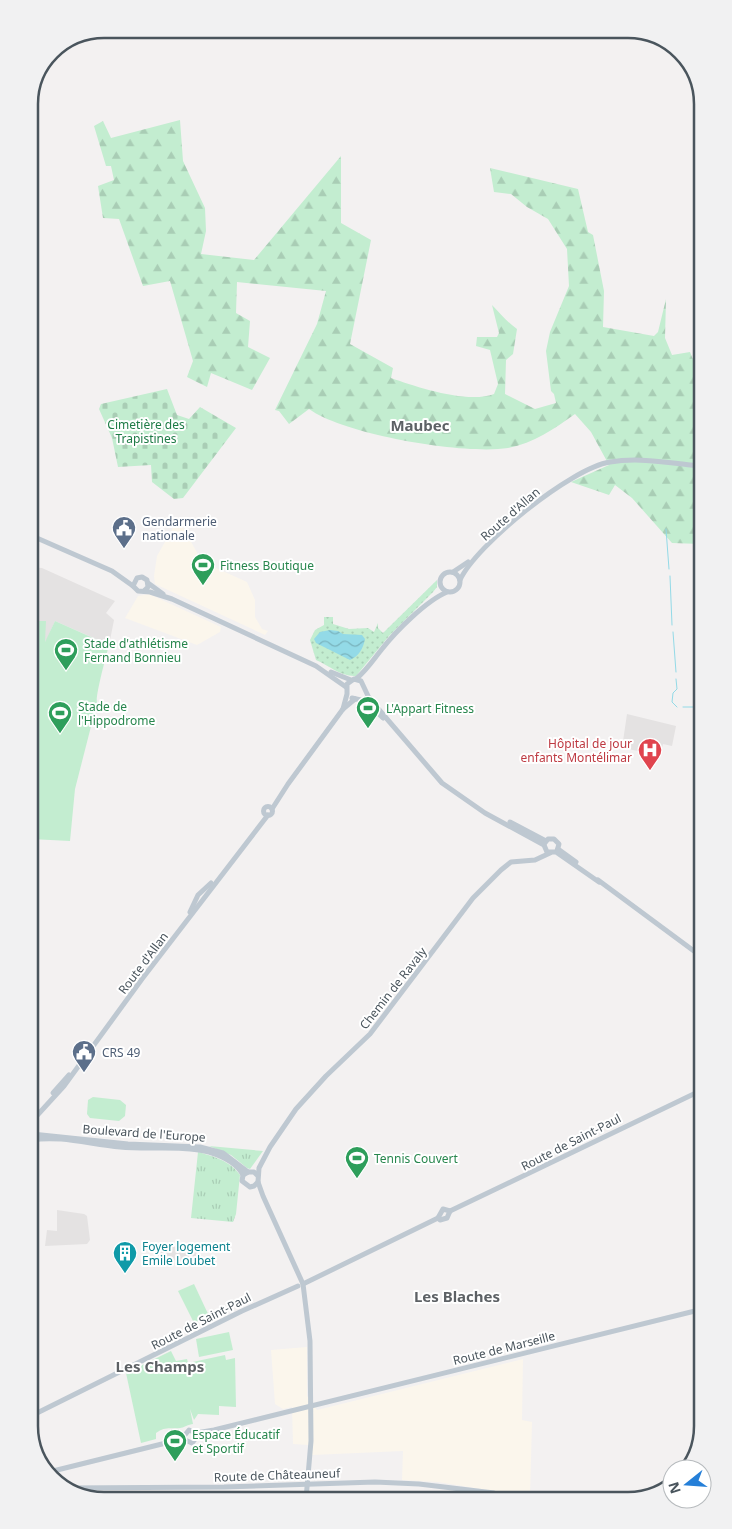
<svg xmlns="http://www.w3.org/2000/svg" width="732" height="1529" viewBox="0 0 732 1529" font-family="'Noto Sans',sans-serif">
<defs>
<pattern id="grass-tufts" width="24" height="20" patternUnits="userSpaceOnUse" patternTransform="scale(1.25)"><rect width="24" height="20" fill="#c3edd0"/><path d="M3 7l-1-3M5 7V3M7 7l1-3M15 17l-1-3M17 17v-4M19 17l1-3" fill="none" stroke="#a9cdb5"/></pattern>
<pattern id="forest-firs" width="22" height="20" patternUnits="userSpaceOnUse" patternTransform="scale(1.25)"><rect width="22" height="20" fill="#c3edd0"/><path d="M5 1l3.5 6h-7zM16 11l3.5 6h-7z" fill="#a9cdb5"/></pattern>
<pattern id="cemetery-stones" width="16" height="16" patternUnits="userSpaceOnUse" patternTransform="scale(1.25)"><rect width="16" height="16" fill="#c3edd0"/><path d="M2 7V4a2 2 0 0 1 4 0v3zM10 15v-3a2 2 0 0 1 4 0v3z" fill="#a9cdb5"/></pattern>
<pattern id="park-dots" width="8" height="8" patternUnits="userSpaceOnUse" patternTransform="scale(1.25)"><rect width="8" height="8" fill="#c3edd0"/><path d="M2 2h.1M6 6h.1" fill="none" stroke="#a9cdb5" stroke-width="1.8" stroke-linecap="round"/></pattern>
<pattern id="water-waves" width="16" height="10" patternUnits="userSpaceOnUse" patternTransform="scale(1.25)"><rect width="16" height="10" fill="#93dae7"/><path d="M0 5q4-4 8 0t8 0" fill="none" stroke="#7ab4be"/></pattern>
</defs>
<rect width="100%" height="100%" fill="#f3f1f1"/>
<g fill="#fbf6ec">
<polygon points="178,519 199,556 216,568 247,582 255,600 255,617 262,629 268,631 265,635 155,584 154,576 157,556"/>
<polygon points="149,594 221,627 220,632 197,645 125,618 138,596"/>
<polygon points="307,1347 307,1396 317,1410 523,1359 522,1420 532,1422 530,1497 438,1482 402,1480 403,1451 312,1455 308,1445 293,1444 292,1407 283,1409 275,1404 271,1350"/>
</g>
<g fill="#e4e2e2">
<polygon points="30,567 42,568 115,601 106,613 114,620 110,640 106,639 105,643 55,621 45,643 30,642"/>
<polygon points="627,714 676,726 672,746 663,744 660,755 622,748"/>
<polygon points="57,1210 84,1214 87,1216 90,1240 87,1244 45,1246 47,1230 57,1231"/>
<polygon points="157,1246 200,1247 198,1261 166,1260 166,1257 157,1257"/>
</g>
<g fill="url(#grass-tufts)">
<polygon points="209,1146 263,1151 250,1169 247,1168 231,1155"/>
<path d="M198,1152C212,1156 231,1161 240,1175L236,1214L233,1222L191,1218Z"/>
</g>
<path fill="url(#forest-firs)" d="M180,120L183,161L205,208L206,231L201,254L254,260L341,156V223L371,240L350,344L393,368L391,378C417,387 467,404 494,394L498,384L490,350L476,346L477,337H497L499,333L492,305C501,314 507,322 517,329L513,354L506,360L505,394L535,409L556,403L554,394L551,391L546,351L550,332L569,286L567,249L548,219L527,207L511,194L494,192L490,168L578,189L588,232L593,235L604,291L603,327L654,336L658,332L666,299L665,338L672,355L690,352L700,377L701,544L672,543L632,498L615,485L609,495L571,482L609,465L591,432L575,414C554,429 534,443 508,448C465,455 345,435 309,409L289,424L279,411L275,410L317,324L326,291L237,282L236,313L250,321L248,347L270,358L252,390L211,373L207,387L187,377L193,361L170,281L143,286L119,219L103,218L98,186L114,180L111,166H106L94,126L103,121L111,138Z"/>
<polygon fill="url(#cemetery-stones)" points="167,389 177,415 189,419 200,407 236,428 183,498 174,499 152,482 151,465 118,467 112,438 99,409 101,404"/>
<path fill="url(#park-dots)" d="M437,580V587L433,592L389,636L356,676C341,677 330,666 316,660L310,640L315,630L324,625V617H333V624L349,629L368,628L374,632L378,623V628L383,633Z"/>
<g fill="#c3edd0">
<path d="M30,621H46L45,642L55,621L109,645C106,657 95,696 97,703L75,789L70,841L31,839Z"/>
<polygon points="93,1097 120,1100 126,1105 125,1116 119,1121 90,1118 87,1114 88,1100"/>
<polygon points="194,1284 209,1316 194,1323 178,1291"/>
<polygon points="229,1332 233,1350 199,1357 196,1339"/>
<path d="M171,1351L176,1361L187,1359L188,1363L225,1355L226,1360L235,1358L236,1407L219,1406V1415L198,1414L194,1420L190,1409L193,1424C189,1424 183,1428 180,1428C170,1429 165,1426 156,1433V1439L141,1443L126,1373Z"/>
</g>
<path fill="url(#water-waves)" d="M330,630L338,631L343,634L362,635L365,639C363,649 359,656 350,660L316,643L314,639L320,632Z"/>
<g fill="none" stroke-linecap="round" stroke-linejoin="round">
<g stroke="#93dae7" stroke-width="1">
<polyline points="666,529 669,569"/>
<polyline points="670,576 672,625"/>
<polyline points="673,632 676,672"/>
<polyline points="676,679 677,689 673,693 672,702 677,707"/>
<polyline points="683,707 701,707"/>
</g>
<g stroke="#bec8d1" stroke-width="5">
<polyline points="30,535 112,571 133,586"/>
<circle cx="450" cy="582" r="10"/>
<polyline points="453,572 468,562"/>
<path d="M460,580C476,545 571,468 610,462C639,457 671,463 700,466"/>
<polyline points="148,583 163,594"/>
<polyline points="144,591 148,587 147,580 142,577 137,578 133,586 138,591 150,592 172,599 316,666 346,687"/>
<polyline points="331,672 351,680"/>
<path d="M356,679C367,670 373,660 382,649C396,631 426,601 447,592"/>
<polyline points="352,698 365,701 383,718"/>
<polyline points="343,709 347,694 347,684 354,679 361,681 369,698 442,783 485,813 544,845 547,852 556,852 599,882"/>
<circle cx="268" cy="811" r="4.5"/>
<polyline points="272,809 288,784 343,709 355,699"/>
<polyline points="510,822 546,841"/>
<polyline points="544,844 548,839 554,839 559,844 557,851"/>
<polyline points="558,849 576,862"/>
<polyline points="598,880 702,957"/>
<polyline points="190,912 198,895 211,883"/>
<polyline points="53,1093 69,1075"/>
<polyline points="32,1121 64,1086 142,979 268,815"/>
<polyline points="32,1134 128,1144 200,1147 223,1153 248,1172"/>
<path d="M32,1140C61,1135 92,1145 120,1147C149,1150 181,1145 209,1152C222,1156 237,1163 243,1175"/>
<polyline points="257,1175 254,1172 248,1172 243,1175 242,1181 250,1187 254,1186 258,1182"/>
<polyline points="450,1211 702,1090"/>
<polyline points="438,1218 443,1209 450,1211"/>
<polyline points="438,1218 440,1220 447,1218 450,1211"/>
<polyline points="303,1284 438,1218"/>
<polyline points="33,1415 242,1311 298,1286"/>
<polyline points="170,1442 184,1436 189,1430 196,1433 214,1430 703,1309"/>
<polyline points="49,1472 170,1442 185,1440 192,1443 197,1437"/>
<polyline points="67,1488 224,1487 375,1482 419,1484 494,1493 506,1497"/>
<polyline points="306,1499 311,1441 310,1341 303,1284 263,1196 258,1182 259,1168 270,1147 296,1109 326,1076 370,1034 473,898 501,870 511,862 535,860 550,853"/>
</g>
</g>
<defs>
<g id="civic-pin" transform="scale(1.25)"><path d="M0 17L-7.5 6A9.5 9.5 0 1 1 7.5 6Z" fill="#5c6f8a" stroke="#fff"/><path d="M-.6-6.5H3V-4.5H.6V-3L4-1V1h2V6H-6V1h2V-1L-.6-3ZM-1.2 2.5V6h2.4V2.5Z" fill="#fff"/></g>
<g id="stadium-pin" transform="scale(1.25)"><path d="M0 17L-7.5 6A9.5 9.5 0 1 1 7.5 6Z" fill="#2e9e5b" stroke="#fff"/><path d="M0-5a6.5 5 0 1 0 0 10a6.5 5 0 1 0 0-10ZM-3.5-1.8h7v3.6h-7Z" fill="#fff"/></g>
<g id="hospital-pin" transform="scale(1.25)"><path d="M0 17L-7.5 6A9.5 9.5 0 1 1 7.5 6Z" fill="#e0444e" stroke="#fff"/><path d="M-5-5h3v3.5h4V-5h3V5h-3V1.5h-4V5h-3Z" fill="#fff"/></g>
<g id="building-pin" transform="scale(1.25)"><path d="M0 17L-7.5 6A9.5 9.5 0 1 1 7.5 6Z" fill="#0f9aa8" stroke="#fff"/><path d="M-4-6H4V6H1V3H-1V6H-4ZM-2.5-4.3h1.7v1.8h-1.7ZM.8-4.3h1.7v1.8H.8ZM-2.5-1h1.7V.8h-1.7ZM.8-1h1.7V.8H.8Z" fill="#fff"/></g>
</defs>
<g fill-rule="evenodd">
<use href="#civic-pin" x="124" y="528"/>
<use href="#stadium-pin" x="203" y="565"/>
<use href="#stadium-pin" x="66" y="650"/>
<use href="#stadium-pin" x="368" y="708"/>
<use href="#stadium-pin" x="60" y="713"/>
<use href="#hospital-pin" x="650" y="750"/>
<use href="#civic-pin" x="84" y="1052"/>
<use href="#stadium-pin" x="357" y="1158"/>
<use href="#building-pin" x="125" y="1253"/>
<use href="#stadium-pin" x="175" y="1441"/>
</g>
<g text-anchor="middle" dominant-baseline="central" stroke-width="4" stroke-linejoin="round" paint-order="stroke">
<g font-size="12" fill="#1e7b46" stroke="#fff">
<text x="146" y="424">Cimetière des<tspan x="146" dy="14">Trapistines</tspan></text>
</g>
<g font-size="12" fill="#4a555d" stroke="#fff">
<text transform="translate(510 514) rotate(-41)">Route d'Allan</text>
<text transform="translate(143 963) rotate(-53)">Route d'Allan</text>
<text transform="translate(393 988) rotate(-52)">Chemin de Ravaly</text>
<text transform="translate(144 1133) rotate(4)">Boulevard de l'Europe</text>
<text transform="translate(571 1142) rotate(-27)">Route de Saint-Paul</text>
<text transform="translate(201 1321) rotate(-27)">Route de Saint-Paul</text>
<text transform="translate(504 1348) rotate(-14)">Route de Marseille</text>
<text transform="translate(277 1475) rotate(-2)">Route de Châteauneuf</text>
</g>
<g font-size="12" fill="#4e5e75" stroke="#fff" text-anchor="start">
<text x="142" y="521">Gendarmerie<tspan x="142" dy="14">nationale</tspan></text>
<text x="102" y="1052">CRS 49</text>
</g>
<g font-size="12" fill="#27864d" stroke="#fff" text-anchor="start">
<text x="220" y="565">Fitness Boutique</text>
<text x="84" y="643">Stade d'athlétisme<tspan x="84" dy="14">Fernand Bonnieu</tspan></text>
<text x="78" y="706">Stade de<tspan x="78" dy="14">l'Hippodrome</tspan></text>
<text x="386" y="708">L'Appart Fitness</text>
<text x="374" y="1158">Tennis Couvert</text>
<text x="192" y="1434">Espace Éducatif<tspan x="192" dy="14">et Sportif</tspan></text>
</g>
<g font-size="12" fill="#be3a42" stroke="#fff" text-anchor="end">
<text x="632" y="743">Hôpital de jour<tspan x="632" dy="14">enfants Montélimar</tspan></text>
</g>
<g font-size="12" fill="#0d838f" stroke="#fff" text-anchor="start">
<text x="142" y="1246">Foyer logement<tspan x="142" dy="14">Emile Loubet</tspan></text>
</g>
<g font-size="15" font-weight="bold" fill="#5d6165" stroke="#fff">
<text x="420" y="425">Maubec</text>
<text x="457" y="1296">Les Blaches</text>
<text x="160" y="1366">Les Champs</text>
</g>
</g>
<path d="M0 0H732V1529H0ZM104 38H628A66 66 0 0 1 694 104V1426A66 66 0 0 1 628 1492H104A66 66 0 0 1 38 1426V104A66 66 0 0 1 104 38Z" fill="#f1f1f2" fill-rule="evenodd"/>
<path fill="none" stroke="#4a555d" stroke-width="2.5" d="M104 38H628A66 66 0 0 1 694 104V1426A66 66 0 0 1 628 1492H104A66 66 0 0 1 38 1426V104A66 66 0 0 1 104 38Z"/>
<g transform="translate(687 1484) rotate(253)"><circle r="24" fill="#ffffff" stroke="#b7bbbe"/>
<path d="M0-4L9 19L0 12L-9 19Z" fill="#257fd8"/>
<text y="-8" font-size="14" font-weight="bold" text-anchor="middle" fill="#4a555d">N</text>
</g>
</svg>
